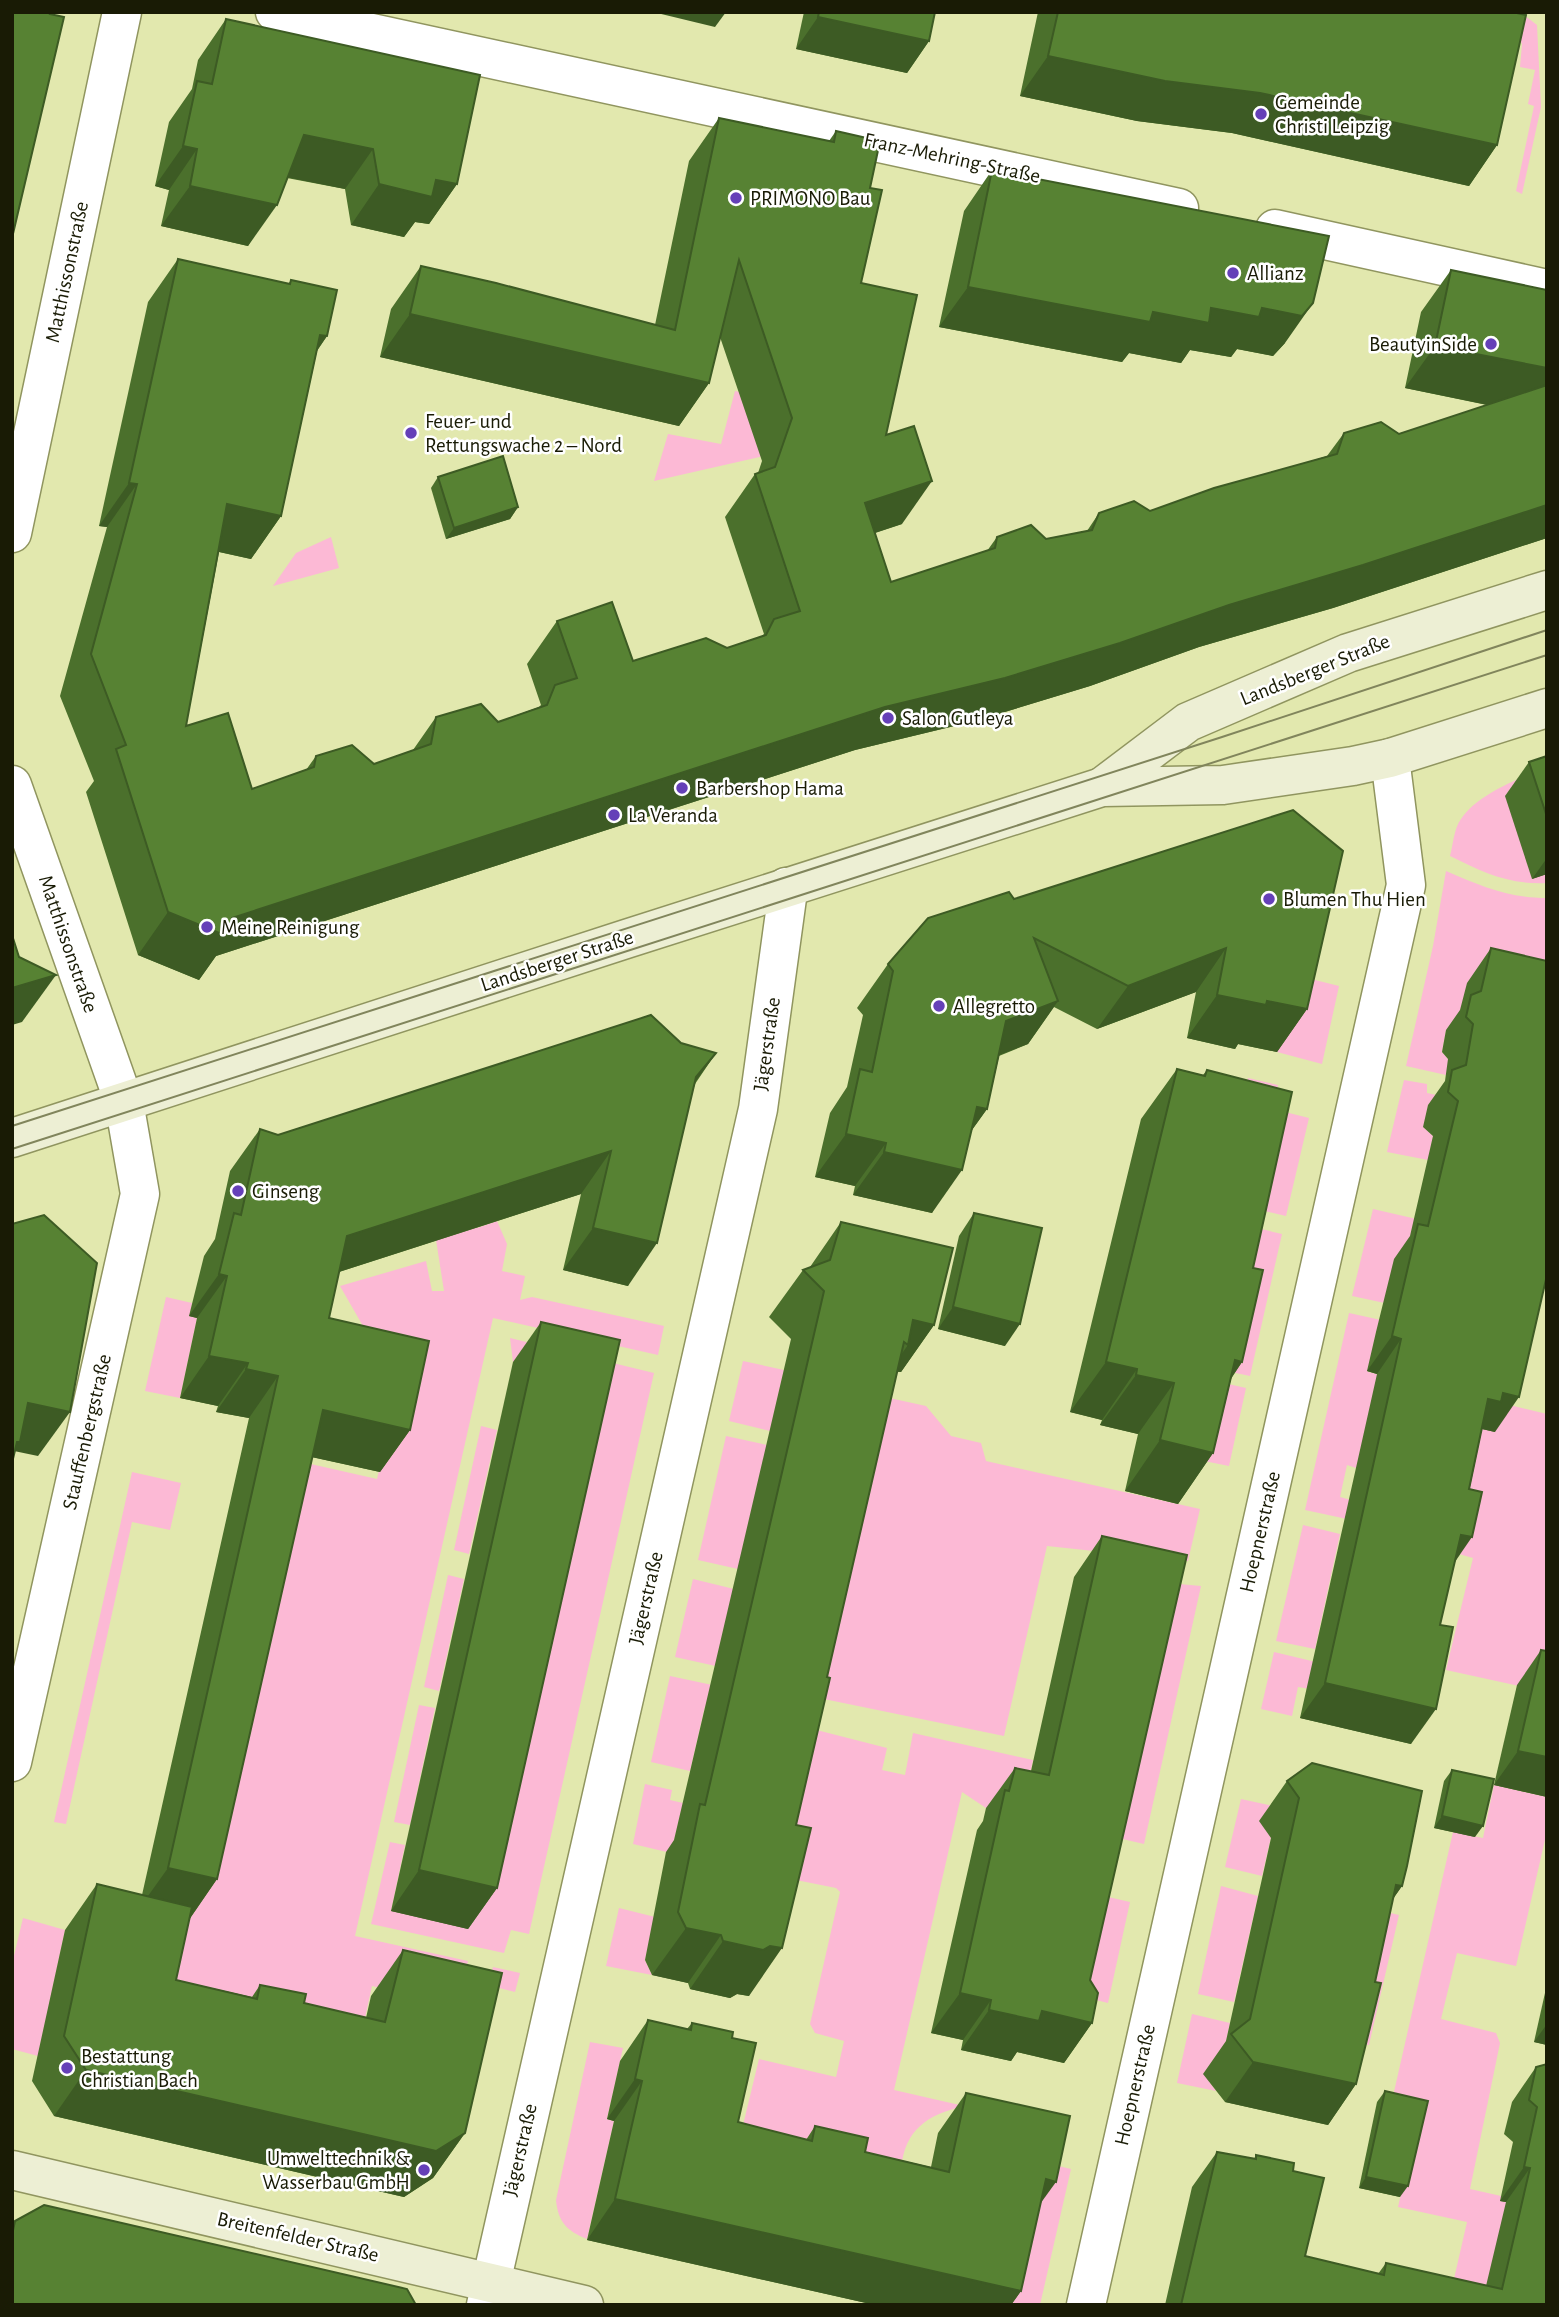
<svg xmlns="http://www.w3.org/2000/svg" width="1559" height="2317" viewBox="0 0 1559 2317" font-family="'Alegreya Sans',sans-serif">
<rect width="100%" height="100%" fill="#e2e8ae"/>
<g fill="#fcb9d5">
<polygon points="1490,12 1520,12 1537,25 1541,107 1522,194 1516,191 1534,106 1528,104 1535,70 1520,67 1522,44 1516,34"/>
<polygon points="735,391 774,399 764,456 654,481 668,434 721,444"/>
<polygon points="331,537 339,568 273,586 296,553"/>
<path d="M1540,770L1547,883C1508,885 1483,872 1450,856C1453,845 1454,828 1461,819C1477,795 1515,780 1540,770Z"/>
<path d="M1446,871C1481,886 1508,898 1547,898V1002L1446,1030L1442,1052L1449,1060L1446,1075L1406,1066L1433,946Z"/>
<polygon points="1295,975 1339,986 1322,1064 1277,1052"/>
<polygon points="1248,1078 1278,1085 1273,1109 1309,1118 1286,1216 1244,1206 1234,1142"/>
<polygon points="1404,1080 1427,1084 1427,1093 1441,1096 1440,1101 1428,1105 1424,1127 1433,1136 1428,1160 1387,1152"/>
<polygon points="1373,1209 1460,1229 1394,1305 1352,1296"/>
<polygon points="473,1215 477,1228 497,1221 507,1244 502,1271 525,1276 520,1300 532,1297 664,1326 658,1355 493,1318 355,1936 468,1961 465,1974 490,1980 493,1967 520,1973 515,1992 483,1984 463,2007 372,1986 354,2068 316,2059 327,2002 320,2031 186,2035 135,1910 187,1921 293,1460 377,1479 401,1379 383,1361 340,1286 426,1261 432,1291 444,1291 434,1227"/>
<polygon points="1240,1224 1282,1234 1250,1376 1212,1368"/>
<polygon points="166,1297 192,1303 190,1316 197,1318 180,1398 145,1391"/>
<polygon points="1349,1313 1390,1322 1376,1332 1368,1372 1377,1374 1479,1428 1501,1403 1547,1414 1547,1692 1446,1670 1473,1558 1452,1552 1359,1469 1347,1465 1340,1497 1351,1500 1347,1519 1305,1510"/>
<polygon points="510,1338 654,1373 529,1934 511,1930 504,1953 371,1924 390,1842 405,1845 391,1911 591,1380 513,1362"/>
<polygon points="743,1361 784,1370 770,1431 729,1421"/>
<polygon points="1215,1381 1246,1388 1229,1466 1199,1460"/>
<polygon points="885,1397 926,1406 951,1436 981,1443 986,1461 1200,1509 1188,1561 1047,1546 1004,1736 819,1698"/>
<polygon points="481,1426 497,1430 469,1554 454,1550"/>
<polygon points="726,1436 767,1445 738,1569 698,1560"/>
<polygon points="132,1472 181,1483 170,1530 132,1522 66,1824 54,1822"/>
<polygon points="1303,1525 1340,1534 1315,1649 1276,1641"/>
<polygon points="448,1575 464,1579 439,1691 424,1687"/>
<polygon points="693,1579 734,1589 810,1687 675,1657"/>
<polygon points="1179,1584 1201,1586 1144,1844 1105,1835"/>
<polygon points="1274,1652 1316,1662 1310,1689 1298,1687 1292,1716 1261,1709"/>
<polygon points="670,1676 783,1700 777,1721 705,1706 690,1771 651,1762"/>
<polygon points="419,1705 435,1708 410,1825 394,1822"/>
<path d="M797,1725L887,1748L882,1770L905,1775L913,1733L1033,1760L1021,1816L986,1808L962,1792L894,2090L964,2106C927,2115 905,2129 901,2169L736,2154L759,2059L836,2077L844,2041L815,2033L810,2024L840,1892L836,1888L791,1879Z"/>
<polygon points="645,1784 672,1790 670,1800 683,1803 671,1853 633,1844"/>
<polygon points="1494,1785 1547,1797 1547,1831 1516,1966 1457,1953 1441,2019 1496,2033 1500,2043 1470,2189 1501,2196 1501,2201 1544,2210 1484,2294 1448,2305 1467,2222 1398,2207 1420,2112 1391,2105 1453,1832 1483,1838"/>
<polygon points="1241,1799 1278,1807 1262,1876 1225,1867"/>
<polygon points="1221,1886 1258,1896 1234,2002 1198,1994"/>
<polygon points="1091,1893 1130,1902 1108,2003 1068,1993"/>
<polygon points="619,1908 655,1917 645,1960 652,1975 606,1966"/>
<polygon points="1378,1910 1399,1915 1369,2045 1348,2041"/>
<polygon points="23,1918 65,1930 38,2056 12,2049 12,1964"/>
<polygon points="1192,2014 1230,2023 1222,2059 1208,2080 1216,2091 1177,2083"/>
<path d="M590,2042L623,2048L607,2119L614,2121L587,2239C567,2231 558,2222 556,2200Z"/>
<polygon points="1041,2162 1071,2169 1040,2305 998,2305"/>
</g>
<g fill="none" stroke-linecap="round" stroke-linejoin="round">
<g stroke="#90955f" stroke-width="41">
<g id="street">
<polyline points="275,12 1179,208"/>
<polyline points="1275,229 1547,289"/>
<polyline points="12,533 122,12"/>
<polyline points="12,785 124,1102 140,1194 12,1762"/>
<polyline points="486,2305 758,1109 787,898 786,887"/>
<polyline points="1086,2305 1406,885 1390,758"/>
</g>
</g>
<g stroke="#90955f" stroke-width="41">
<g id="secondary">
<polyline points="1102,787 1188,722 1348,653 1547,590"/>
<polyline points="12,1138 626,939 1102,787 1223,785 1353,766 1390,758 1547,708"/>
<polyline points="12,2170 584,2305"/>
</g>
</g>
<use href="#street" stroke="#fff" stroke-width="38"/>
<use href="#secondary" stroke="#edefd4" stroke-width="38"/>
<g stroke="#81855c" stroke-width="2">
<polyline points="12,1126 1222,737 1547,630"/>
<polyline points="12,1149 1547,655"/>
</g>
</g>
<g fill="#4b702c">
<polygon points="804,12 935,12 929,41 907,73 796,49"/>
<polygon points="1038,12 1512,12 1497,145 1469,186 1232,133 1137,121 1020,96"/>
<polygon points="226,19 457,184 429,224 415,222 404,237 351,225 345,189 287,178 248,246 161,226 169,190 155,186 169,122 192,89 198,60"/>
<polygon points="719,118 829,141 836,131 870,188 861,283 902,524 875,533 891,582 987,551 997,537 1046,539 1087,531 1099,513 1150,511 1327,456 1344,433 1399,434 1487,405 1405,388 1421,312 1451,270 1547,290 1547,538 1333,608 1199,647 1090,686 975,721 855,750 216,956 199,980 138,955 86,792 94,781 60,696 107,527 99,526 148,302 178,259 289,284 291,280 327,336 317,351 281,516 251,559 219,552 186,726 252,789 306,770 316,756 374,764 413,750 436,717 498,722 539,707 541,705 527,664 557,621 633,661 727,648 762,636 764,634 725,517 755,474 758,473 762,461 720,337 709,383 679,426 380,357 391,309 421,266 655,325 689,161"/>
<polygon points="992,170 1285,343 1273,356 1237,349 1231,357 1190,350 1181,363 1129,353 1122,362 939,327 964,211"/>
<polygon points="438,477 518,507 510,519 446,539 431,488"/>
<polygon points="1547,756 1547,874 1532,879 1505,796 1529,762"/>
<polygon points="1293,810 1307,1009 1277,1052 1238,1044 1235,1049 1187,1038 1196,992 1097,1029 1054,1007 1028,1044 999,1056 987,1109 972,1130 932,1213 853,1195 855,1186 815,1177 830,1113 847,1087 863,1015 857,1008 888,964 1014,899"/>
<polygon points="1491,948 1495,1432 1482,1429 1454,1564 1411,1744 1300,1718 1377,1374 1367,1371 1376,1332 1394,1259 1410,1236 1433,1136 1423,1127 1428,1105 1445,1081 1448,1059 1442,1052 1446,1030 1460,1010 1467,983"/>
<polygon points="681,1043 716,1053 695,1084 628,1286 563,1270 581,1194 339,1272 329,1318 410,1430 380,1472 312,1457 217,1879 189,1920 176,1980 252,1997 260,1985 304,2003 366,2018 371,1996 403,1950 465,2133 433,2178 404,2197 54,2116 32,2081 65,1930 97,1884 142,1895 249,1418 216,1412 218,1406 180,1398 197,1318 189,1316 204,1256 215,1239 230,1171 260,1129 278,1135"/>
<polygon points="1177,1069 1203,1075 1207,1070 1253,1268 1242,1362 1231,1379 1213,1453 1178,1504 1125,1491 1138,1434 1100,1425 1102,1420 1070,1412 1141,1119"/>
<polygon points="974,1213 1005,1346 938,1329 959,1236"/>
<polygon points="841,1222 934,1325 901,1372 897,1372 749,1996 737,1994 730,1998 690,1989 688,1983 652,1975 645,1960 666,1852 674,1840 791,1339 769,1317 803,1270 810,1267"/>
<polygon points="541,1322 497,1888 468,1929 391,1911 513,1362"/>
<polygon points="1102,1536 1090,1980 1092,2023 1064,2063 1017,2052 1011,2061 961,2050 963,2040 931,2033 977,1830 983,1821 986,1808 1015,1768 1031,1771 1074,1577"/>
<polygon points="1541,1650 1547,1797 1494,1785 1517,1685"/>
<polygon points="1452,1770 1475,1837 1434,1828 1444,1781"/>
<polygon points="1287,1781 1402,1886 1393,1899 1375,1982 1356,2084 1328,2125 1225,2102 1203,2074 1226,2041 1271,1838 1259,1821"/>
<polygon points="1547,1984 1547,2045 1534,2042"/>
<polygon points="648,2020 687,2029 692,2023 732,2038 738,2122 806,2140 815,2126 865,2152 931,2167 938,2133 966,2093 1040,2204 1021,2291 1011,2305 875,2305 587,2240 614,2121 607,2119 620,2061"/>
<polygon points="1536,2067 1547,2305 1165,2305 1192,2187 1217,2152 1254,2159 1256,2155 1293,2171 1305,2256 1378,2274 1386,2263 1486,2286 1506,2202 1500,2201 1513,2142 1504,2134 1512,2102"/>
<polygon points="1385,2091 1400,2197 1359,2188 1377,2102"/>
</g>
<g fill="#3d5b24">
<polygon points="653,12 726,12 715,27"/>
<polygon points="818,17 929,41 907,73 796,49"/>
<polygon points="1048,56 1260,93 1497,145 1469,186 1232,133 1137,121 1020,96"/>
<polygon points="304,135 373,149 345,189 276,175"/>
<polygon points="183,146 197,149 169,190 155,186"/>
<polygon points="436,180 457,184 429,224 415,222 404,237 351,225 379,184"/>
<polygon points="190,186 277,205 248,246 161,226"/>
<polygon points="968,287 1153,312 1211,308 1262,308 1313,303 1285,343 1273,356 1237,349 1231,357 1190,350 1181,363 1129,353 1122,362 939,327"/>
<polygon points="410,314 709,383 679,426 380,357"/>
<polygon points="320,335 327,336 297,379"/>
<polygon points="1435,346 1547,368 1547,417 1405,388"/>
<polygon points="932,481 902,524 835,546 865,503"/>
<polygon points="129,483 137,484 107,527 99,526"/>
<polygon points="227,504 281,516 251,559 197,547"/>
<polygon points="1547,505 1547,538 1333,608 1199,647 1090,686 975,721 855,750 216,956 199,980 138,955 168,912 232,918 885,707 1229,605"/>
<polygon points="518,507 510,519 446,539 454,528"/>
<polygon points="1547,858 1547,874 1532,879"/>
<polygon points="1226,948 1196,992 1097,1029 1128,986"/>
<polygon points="56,975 22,1022 12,1025 12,988"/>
<polygon points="1217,995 1267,1001 1307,1009 1277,1052 1238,1044 1235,1049 1187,1038"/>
<polygon points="1058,1001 1028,1044 976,1064 1006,1021"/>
<polygon points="716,1053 686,1095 696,1077"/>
<polygon points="977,1107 987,1109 956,1152"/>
<polygon points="846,1134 886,1143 855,1186 815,1177"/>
<polygon points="611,1151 581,1194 317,1279 347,1236"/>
<polygon points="884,1152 962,1170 932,1213 853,1195"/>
<polygon points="593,1228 657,1243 628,1286 563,1270"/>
<polygon points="219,1274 227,1276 197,1318 189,1316"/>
<polygon points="953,1307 1020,1324 1005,1346 938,1329"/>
<polygon points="913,1320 934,1325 901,1372 890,1370 908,1345"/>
<polygon points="1392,1336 1401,1339 1377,1374 1367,1371"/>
<polygon points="209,1356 248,1363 218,1406 180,1398"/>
<polygon points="1235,1360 1242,1362 1207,1413"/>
<polygon points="1106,1362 1137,1369 1102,1420 1070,1412"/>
<polygon points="246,1369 278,1376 249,1418 216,1412"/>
<polygon points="1136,1375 1174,1383 1138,1434 1100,1425"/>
<polygon points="1503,1393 1519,1397 1495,1432 1482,1429 1488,1399"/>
<polygon points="28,1403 70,1412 38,1456 14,1451"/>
<polygon points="323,1410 410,1430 380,1472 293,1453"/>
<polygon points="1160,1440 1213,1453 1178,1504 1125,1491"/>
<polygon points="1461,1535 1472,1537 1448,1572"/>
<polygon points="1325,1683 1436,1709 1411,1744 1300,1718"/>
<polygon points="1518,1751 1547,1757 1547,1797 1494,1785"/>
<polygon points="1442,1816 1483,1826 1475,1837 1434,1828"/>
<polygon points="168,1868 217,1879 188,1921 138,1910"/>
<polygon points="419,1870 497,1888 468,1929 391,1911"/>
<polygon points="1396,1885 1402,1886 1373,1927"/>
<polygon points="686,1928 721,1935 688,1983 652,1975"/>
<polygon points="723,1941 770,1946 782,1948 749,1996 737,1994 730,1998 690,1989"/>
<polygon points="960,1993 991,2000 963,2040 931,2033"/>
<polygon points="989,2010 1042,2011 1092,2023 1064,2063 1017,2052 1011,2061 961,2050"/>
<polygon points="1547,2024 1547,2045 1534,2042"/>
<polygon points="1253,2062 1356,2084 1328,2125 1225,2102"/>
<polygon points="86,2070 465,2133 433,2178 404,2197 54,2116"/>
<polygon points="635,2079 642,2081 614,2121 607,2119"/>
<polygon points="1524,2167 1530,2168 1506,2202 1500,2201"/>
<polygon points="1366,2177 1408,2186 1400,2197 1359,2188"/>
<polygon points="1046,2179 1056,2182 1027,2222"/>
<polygon points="615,2199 1021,2291 1011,2305 875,2305 587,2240"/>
</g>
<g fill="#578233" stroke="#3d5b24" stroke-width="2">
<polygon points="12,12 51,12 50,14 64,17 12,238"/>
<polygon points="819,12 935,12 929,41 818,17"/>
<polygon points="1058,12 1512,12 1526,15 1497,145 1260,93 1165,81 1048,56"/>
<polygon points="226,19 480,75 457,184 436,180 432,197 379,184 373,149 304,135 277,205 190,186 197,149 183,146 197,81 212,84"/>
<polygon points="719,118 834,142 836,131 880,141 870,188 882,190 861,283 917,295 886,435 914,426 932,481 865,503 891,582 995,548 997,537 1031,525 1046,539 1092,530 1099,513 1134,501 1150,511 1214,488 1337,454 1344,433 1381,422 1399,434 1547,385 1547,505 1363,565 1229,605 1120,643 1005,678 885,707 232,918 229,937 168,912 116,749 126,745 91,654 137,484 129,483 178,259 290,284 291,280 337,290 327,336 320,335 281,516 227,504 186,726 228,713 252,789 314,767 316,756 352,745 374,764 431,744 436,717 481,704 498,722 547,705 555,685 577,678 557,621 612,602 633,661 706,638 727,648 766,635 774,619 800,611 755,474 775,467 792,418 739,260 709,383 410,314 421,266 496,283 675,330"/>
<polygon points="992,170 1329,236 1313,303 1302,316 1262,308 1259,317 1211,308 1209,323 1153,312 1150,322 968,287"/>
<polygon points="1451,270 1547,290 1547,368 1435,346"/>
<polygon points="503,456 518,507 454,528 438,477"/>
<polygon points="1547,756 1547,817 1529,762"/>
<polygon points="1293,810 1343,851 1307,1009 1267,1001 1266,1005 1217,995 1226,948 1128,986 1034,938 1058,1001 1006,1021 987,1109 977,1107 962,1170 884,1152 886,1143 846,1134 860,1069 872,1072 893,971 888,964 928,918 1009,892 1014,899"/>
<polygon points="12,935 19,957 56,975 12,988"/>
<polygon points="1491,948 1547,961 1547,1275 1519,1397 1503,1393 1501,1402 1488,1399 1469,1489 1482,1492 1472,1537 1461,1535 1440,1625 1453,1627 1436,1709 1325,1683 1401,1339 1392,1336 1401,1297 1418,1224 1428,1226 1458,1101 1448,1092 1452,1070 1466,1065 1473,1024 1466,1017 1471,995 1481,991"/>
<polygon points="651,1015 681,1043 716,1053 696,1077 657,1243 593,1228 611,1151 347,1236 329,1318 429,1341 410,1430 323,1410 217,1879 168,1868 278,1376 246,1369 248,1363 209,1356 227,1276 219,1274 234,1213 241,1215 260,1129 278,1135"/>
<polygon points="1177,1069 1205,1076 1207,1070 1292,1092 1253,1268 1263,1270 1242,1362 1235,1360 1213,1453 1160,1440 1174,1383 1136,1375 1137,1369 1106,1362"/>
<polygon points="974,1213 1042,1228 1020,1324 953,1307"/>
<polygon points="44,1215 97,1263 70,1412 28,1403 20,1442 17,1442 12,1463 12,1224"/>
<polygon points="841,1222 953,1248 934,1325 913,1320 908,1345 904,1342 827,1677 830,1678 796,1825 811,1828 782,1948 770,1946 763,1950 723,1941 721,1935 686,1928 678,1912 700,1804 705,1805 824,1291 803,1270 830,1260"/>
<polygon points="541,1322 620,1340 497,1888 419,1870"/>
<polygon points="1102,1536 1187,1555 1090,1980 1098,1993 1092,2023 1042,2011 1039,2021 989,2010 991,2000 960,1993 1005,1790 1009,1791 1015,1768 1049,1775"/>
<polygon points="1541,1650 1547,1651 1547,1757 1518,1751"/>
<polygon points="1312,1763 1422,1791 1407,1866 1402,1886 1396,1885 1375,1982 1381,1983 1356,2084 1253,2062 1231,2034 1250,2019 1299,1798 1287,1781"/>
<polygon points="1452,1770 1494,1779 1483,1826 1442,1816"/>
<polygon points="97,1884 192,1907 176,1980 257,1999 260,1985 306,1994 304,2003 385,2022 403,1950 502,1973 465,2133 436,2151 86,2070 64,2036"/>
<polygon points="648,2020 691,2030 692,2023 733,2032 732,2038 756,2043 738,2122 812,2141 815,2126 868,2138 865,2152 949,2172 966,2093 1070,2116 1056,2182 1046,2179 1021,2291 615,2199 642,2081 635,2079"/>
<polygon points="1547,2064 1547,2305 1181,2305 1217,2152 1256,2159 1256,2155 1294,2163 1293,2171 1324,2178 1305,2256 1384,2275 1386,2263 1502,2289 1530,2168 1524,2167 1537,2107 1529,2100 1536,2067"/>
<polygon points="1385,2091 1428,2101 1408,2186 1366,2177"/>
<polygon points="44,2205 407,2289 416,2305 12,2305 12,2235 15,2221"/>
</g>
<g fill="#6540b8" stroke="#fff" stroke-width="2.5">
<circle cx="1261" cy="114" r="7"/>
<circle cx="736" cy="198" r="7"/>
<circle cx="1233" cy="273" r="7"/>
<circle cx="1491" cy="344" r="7"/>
<circle cx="411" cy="433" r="7"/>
<circle cx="888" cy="718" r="7"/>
<circle cx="682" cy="788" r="7"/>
<circle cx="614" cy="815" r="7"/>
<circle cx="1269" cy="899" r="7"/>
<circle cx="207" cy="927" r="7"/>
<circle cx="939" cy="1006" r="7"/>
<circle cx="238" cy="1191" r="7"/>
<circle cx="67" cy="2068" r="7"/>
<circle cx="424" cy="2170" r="7"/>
</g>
<g text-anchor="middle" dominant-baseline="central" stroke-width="5" stroke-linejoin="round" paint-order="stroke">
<g font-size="21" fill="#191b05" stroke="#fff" text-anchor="start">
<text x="1275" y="102">Gemeinde<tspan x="1275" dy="24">Christi Leipzig</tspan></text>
<text x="750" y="198">PRIMONO Bau</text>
<text x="1247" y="273">Allianz</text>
<text x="1477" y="344" text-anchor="end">BeautyinSide</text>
<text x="425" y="421">Feuer- und<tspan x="425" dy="24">Rettungswache 2 – Nord</tspan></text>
<text x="902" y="718">Salon Gutleya</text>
<text x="696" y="788">Barbershop Hama</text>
<text x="628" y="815">La Veranda</text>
<text x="1283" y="899">Blumen Thu Hien</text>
<text x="221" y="927">Meine Reinigung</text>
<text x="953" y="1006">Allegretto</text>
<text x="252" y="1191">Ginseng</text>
<text x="81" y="2056">Bestattung<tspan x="81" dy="24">Christian Bach</tspan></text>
<text x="410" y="2158" text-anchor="end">Umwelttechnik &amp;<tspan x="410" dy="24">Wasserbau GmbH</tspan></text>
</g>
<g font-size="21" fill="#191b05" stroke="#fff">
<text transform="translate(952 158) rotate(12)">Franz-Mehring-Straße</text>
<text transform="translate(67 272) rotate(-78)">Matthissonstraße</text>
<text transform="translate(1315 670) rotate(-22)">Landsberger Straße</text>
<text transform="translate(68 944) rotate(71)">Matthissonstraße</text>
<text transform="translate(557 961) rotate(-18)">Landsberger Straße</text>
<text transform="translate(767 1044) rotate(-82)">Jägerstraße</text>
<text transform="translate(87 1432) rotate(-77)">Stauffenbergstraße</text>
<text transform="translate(1260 1532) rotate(-77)">Hoepnerstraße</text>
<text transform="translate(646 1598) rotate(-77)">Jägerstraße</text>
<text transform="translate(1135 2085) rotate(-77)">Hoepnerstraße</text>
<text transform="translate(520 2150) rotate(-77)">Jägerstraße</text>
<text transform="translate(298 2237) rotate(13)">Breitenfelder Straße</text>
</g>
</g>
<rect width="1559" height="2317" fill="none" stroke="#191b05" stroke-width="28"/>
</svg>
